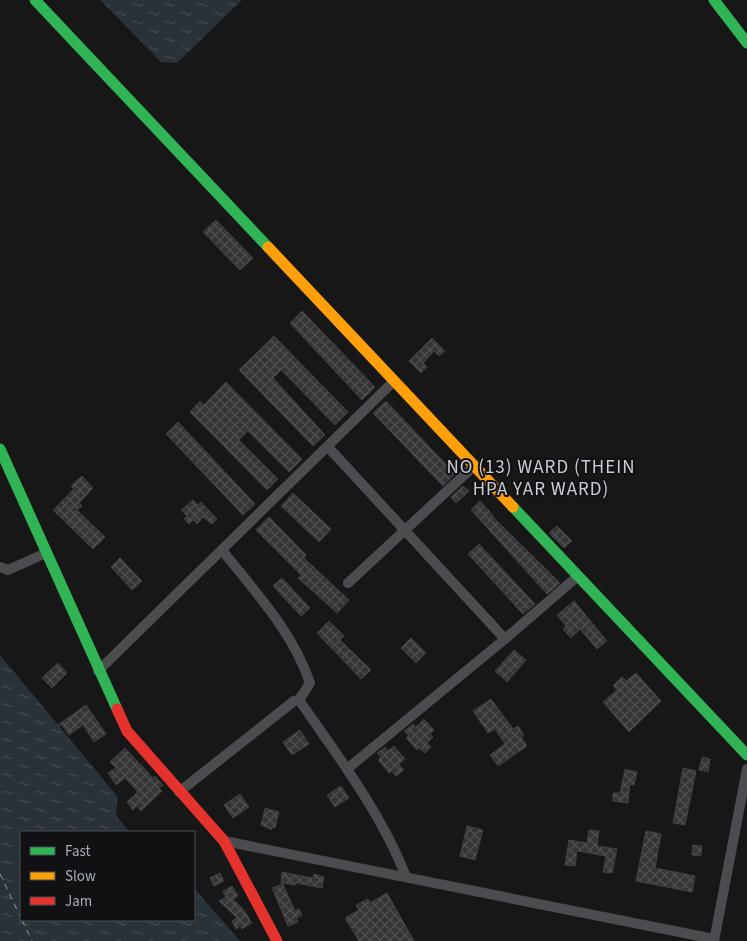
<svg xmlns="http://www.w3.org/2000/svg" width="747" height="941" viewBox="0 0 747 941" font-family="'Source Sans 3',sans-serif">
<defs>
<pattern id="water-ripples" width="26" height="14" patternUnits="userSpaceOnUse" patternTransform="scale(1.25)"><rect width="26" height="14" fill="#2a3239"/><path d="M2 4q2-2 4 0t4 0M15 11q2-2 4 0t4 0" fill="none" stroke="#464d54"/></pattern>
<pattern id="building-cross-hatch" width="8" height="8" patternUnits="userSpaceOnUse" patternTransform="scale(1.25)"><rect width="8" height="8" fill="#353536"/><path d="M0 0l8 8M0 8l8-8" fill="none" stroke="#4f5051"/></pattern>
</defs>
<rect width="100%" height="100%" fill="#171717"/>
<g fill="url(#water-ripples)">
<polygon points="100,0 242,0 177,63 161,62"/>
<polygon points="0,655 118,797 116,815 129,832 21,832 21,920 194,920 194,888 240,941 0,941"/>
</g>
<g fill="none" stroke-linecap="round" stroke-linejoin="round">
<g stroke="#7f9bb3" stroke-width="1" stroke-dasharray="6 5" stroke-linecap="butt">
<polyline points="0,874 21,918"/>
<polyline points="22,920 32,941"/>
</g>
</g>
<g fill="url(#building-cross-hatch)" stroke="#3f4043">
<polygon points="216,220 253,258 240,270 203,232"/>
<polygon points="302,311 375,387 362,400 290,323"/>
<polygon points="274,336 348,412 335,425 281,370 273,378 325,435 313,446 239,370"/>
<polygon points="432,338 445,351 439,356 434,351 423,363 427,367 421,373 409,361"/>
<polygon points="226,382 302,459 289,472 248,431 239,440 278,479 267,490 190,412 200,401 204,405"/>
<polygon points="386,401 455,474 443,486 373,413"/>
<polygon points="178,422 255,504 243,515 166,434"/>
<polygon points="82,476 93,488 79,503 82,506 77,510 105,537 93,549 53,510 74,489 71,486"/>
<polygon points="463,486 469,491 456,503 451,497"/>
<polygon points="293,493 331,529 319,542 281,506"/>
<polygon points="193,500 198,505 201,502 217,519 212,524 203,517 197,524 193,520 189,524 184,519 187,516 181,510"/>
<polygon points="480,501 493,515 492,516 560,583 547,594 471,510"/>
<polygon points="269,517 306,555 304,558 349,600 337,613 298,578 301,575 256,530"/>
<polygon points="557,526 572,541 564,548 549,533"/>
<polygon points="479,544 535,604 523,614 468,554"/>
<polygon points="120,558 142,581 132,590 111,567"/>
<polygon points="282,578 310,608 301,616 273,586"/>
<polygon points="574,601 607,641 597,649 580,629 571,638 563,629 566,626 557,615"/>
<polygon points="329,621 344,636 340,640 371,670 361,679 317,633"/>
<polygon points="411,638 426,653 416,663 401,648"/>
<polygon points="514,650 526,660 507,682 495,671"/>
<polygon points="58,663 67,673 52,688 42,678"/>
<polygon points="636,673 661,701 629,732 603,702 617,690 613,686 622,677 626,681"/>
<polygon points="491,699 513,729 518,726 524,735 521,737 527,746 498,766 490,755 505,744 495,729 488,733 473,711"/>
<polygon points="86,705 106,734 94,742 83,725 69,735 62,725 58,725"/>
<polygon points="424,719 434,730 430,734 433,737 427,743 431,747 425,753 419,748 417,750 406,738 409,736 404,731 413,724 416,727"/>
<polygon points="300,730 309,744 292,755 283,742"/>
<polygon points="394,746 405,759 399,764 404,770 396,776 392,771 389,773 378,760 381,758 377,753 385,747 388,751"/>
<polygon points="125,748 153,778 155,776 163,785 159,788 162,791 141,811 137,806 133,810 127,802 138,792 125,778 116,785 108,773 116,768 110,762"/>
<polygon points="702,757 710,759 708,772 699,770"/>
<polygon points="683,768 696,771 685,825 673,823"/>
<polygon points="625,769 637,772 634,785 630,784 628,803 613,801 613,793 620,793"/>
<polygon points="341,786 349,798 335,807 327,795"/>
<polygon points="240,794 249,807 233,818 224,805"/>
<polygon points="265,808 279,812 275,828 272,827 272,830 261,825"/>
<polygon points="467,826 483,830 475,860 460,856"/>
<polygon points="589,830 599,831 597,846 617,849 612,873 603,872 606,856 577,851 575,866 565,865 569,840 587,843"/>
<polygon points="646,831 661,834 655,868 695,876 692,892 636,881"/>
<polygon points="693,845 702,846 701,856 692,855"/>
<polygon points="282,872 313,878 314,874 324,877 322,888 296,883 295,885 281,883"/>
<polygon points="220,873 224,881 214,886 210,878"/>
<polygon points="283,884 295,911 299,909 302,915 296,918 298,922 288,926 272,888"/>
<polygon points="232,886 238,896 233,899 244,910 252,923 242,929 240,926 236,929 232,921 237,918 219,901 226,897 223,891"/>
<polygon points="387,893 414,941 359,941 345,918 359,910 356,905 368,899 370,903"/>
</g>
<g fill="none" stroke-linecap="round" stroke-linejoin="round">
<g stroke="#4b4c50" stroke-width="10">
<polyline points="328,447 505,639"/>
<path d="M222,550C255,592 293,632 310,683L299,700"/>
<polyline points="0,567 8,570 46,553"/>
<polyline points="348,583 474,466"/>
<polyline points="98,671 394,381"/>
<polyline points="347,769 505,639 578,576"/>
<path d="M179,792L294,701L299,700C336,753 383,816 406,877"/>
<polyline points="224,841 714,939"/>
<polyline points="714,941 747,769"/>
</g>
<g stroke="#30b455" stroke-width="11">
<polyline points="35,0 268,247"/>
<polyline points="714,0 747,43"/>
<polyline points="0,449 117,709"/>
<polyline points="513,507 747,755"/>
</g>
<polyline stroke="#ff9f0a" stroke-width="11" points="268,247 513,507"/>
<polyline stroke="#e5322d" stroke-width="11" points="117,709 127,731 224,841 277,941"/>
</g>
<g text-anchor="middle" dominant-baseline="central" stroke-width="4" stroke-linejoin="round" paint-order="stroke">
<g font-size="19" letter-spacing="1" fill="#c9ccd4" stroke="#111113">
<text x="541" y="467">NO (13) WARD (THEIN<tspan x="541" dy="22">HPA YAR WARD)</tspan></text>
</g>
</g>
<rect x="20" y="831" width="175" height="90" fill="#111113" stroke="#4d4f55"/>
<rect x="30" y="847" width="25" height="8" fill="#30b455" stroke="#4d4f55"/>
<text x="65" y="856" font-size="15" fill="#a8adb8">Fast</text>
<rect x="30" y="872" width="25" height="8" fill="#ff9f0a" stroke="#4d4f55"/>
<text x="65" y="881" font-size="15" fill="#a8adb8">Slow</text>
<rect x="30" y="897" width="25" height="8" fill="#e5322d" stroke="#4d4f55"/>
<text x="65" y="906" font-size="15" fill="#a8adb8">Jam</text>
</svg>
